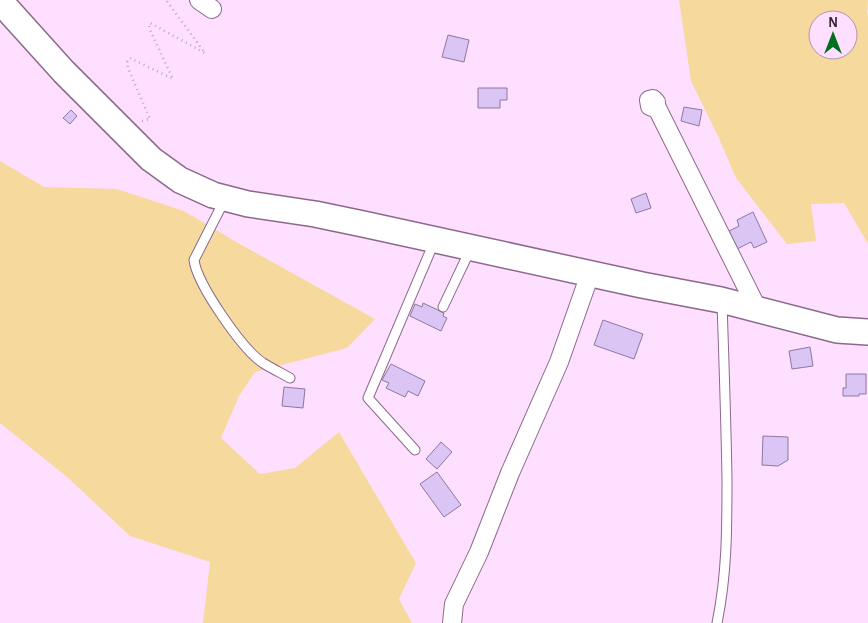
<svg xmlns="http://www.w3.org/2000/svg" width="868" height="623" viewBox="0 0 868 623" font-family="'Alegreya Sans',sans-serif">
<rect width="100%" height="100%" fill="#ffdfff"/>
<g fill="#f6da9d" fill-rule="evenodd">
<path d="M679,0H868L867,13L868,16V244L844,203L811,204L816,241L787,244L736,178L717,134L691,81ZM818,20H848V50H818Z"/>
<polygon points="0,161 44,187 117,189 184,211 238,243 375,319 347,348 255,372 239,396 221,438 260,474 295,468 339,432 416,563 399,599 412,623 203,623 210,562 130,536 67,477 0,423"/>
</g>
<g fill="#dbc5f4" stroke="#8c78a2">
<polygon points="448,35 469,40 464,62 442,57"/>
<polygon points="478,88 507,88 507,100 500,100 500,108 478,108"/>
<polygon points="684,107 702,110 699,126 681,121"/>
<polygon points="71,110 77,116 70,124 63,118"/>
<polygon points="646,193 651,208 636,213 631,199"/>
<polygon points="753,212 767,242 754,248 751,242 737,249 729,231 739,226 737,220"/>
<polygon points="423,303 444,313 443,316 447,318 441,331 410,316 415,304 422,307"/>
<polygon points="603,320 643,334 634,359 594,345"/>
<polygon points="810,347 813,366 792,369 789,351"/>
<polygon points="391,364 425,381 418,396 408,391 405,397 386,388 389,383 382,380"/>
<polygon points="846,374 866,374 866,394 859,394 859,396 843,396 843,388 846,388"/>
<polygon points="284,387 305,389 303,408 282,406"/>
<polygon points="763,436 788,437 788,460 778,466 762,465"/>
<polygon points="441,442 452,452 437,469 426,459"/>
<polygon points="437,472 461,505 444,517 420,484"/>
</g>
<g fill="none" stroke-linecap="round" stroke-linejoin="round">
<g stroke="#8b698c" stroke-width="11">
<g id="lane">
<path d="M225,199L194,260C197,284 242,349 263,363C271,368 281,373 290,378"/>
<polyline points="443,307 471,248"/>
<polyline points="415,450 368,398 435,240"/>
<path d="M717,623C727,574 727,529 727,479C726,420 724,362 722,303"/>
</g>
</g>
<g stroke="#8b698c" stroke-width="20">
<g id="street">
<polyline points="199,0 212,9"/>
<polyline points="656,106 652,107 650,106 649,100 653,99 656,102 656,106 758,310"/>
<polyline points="452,623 454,604 479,552 510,473 559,362 590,274"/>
</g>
</g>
<g stroke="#8b698c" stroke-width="28">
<polyline id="secondary" points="0,1 64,72 151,159 180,180 213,195 248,204 315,214 363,224 642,285 721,300 837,330 868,332"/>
</g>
<polyline stroke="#bea4be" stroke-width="2.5" stroke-dasharray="1 4" stroke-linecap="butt" points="142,121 150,119 128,68 127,62 130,58 173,79 149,28 150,23 205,53 166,0"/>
<use href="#lane" stroke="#fff" stroke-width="9"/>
<use href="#street" stroke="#fff" stroke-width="18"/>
<use href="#secondary" stroke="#fff" stroke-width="25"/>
</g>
<g transform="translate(833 35)"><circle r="24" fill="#ffdfff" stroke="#ad95ad"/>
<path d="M0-4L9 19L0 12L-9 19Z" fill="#026f20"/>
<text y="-8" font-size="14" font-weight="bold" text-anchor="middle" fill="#332533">N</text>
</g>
</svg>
